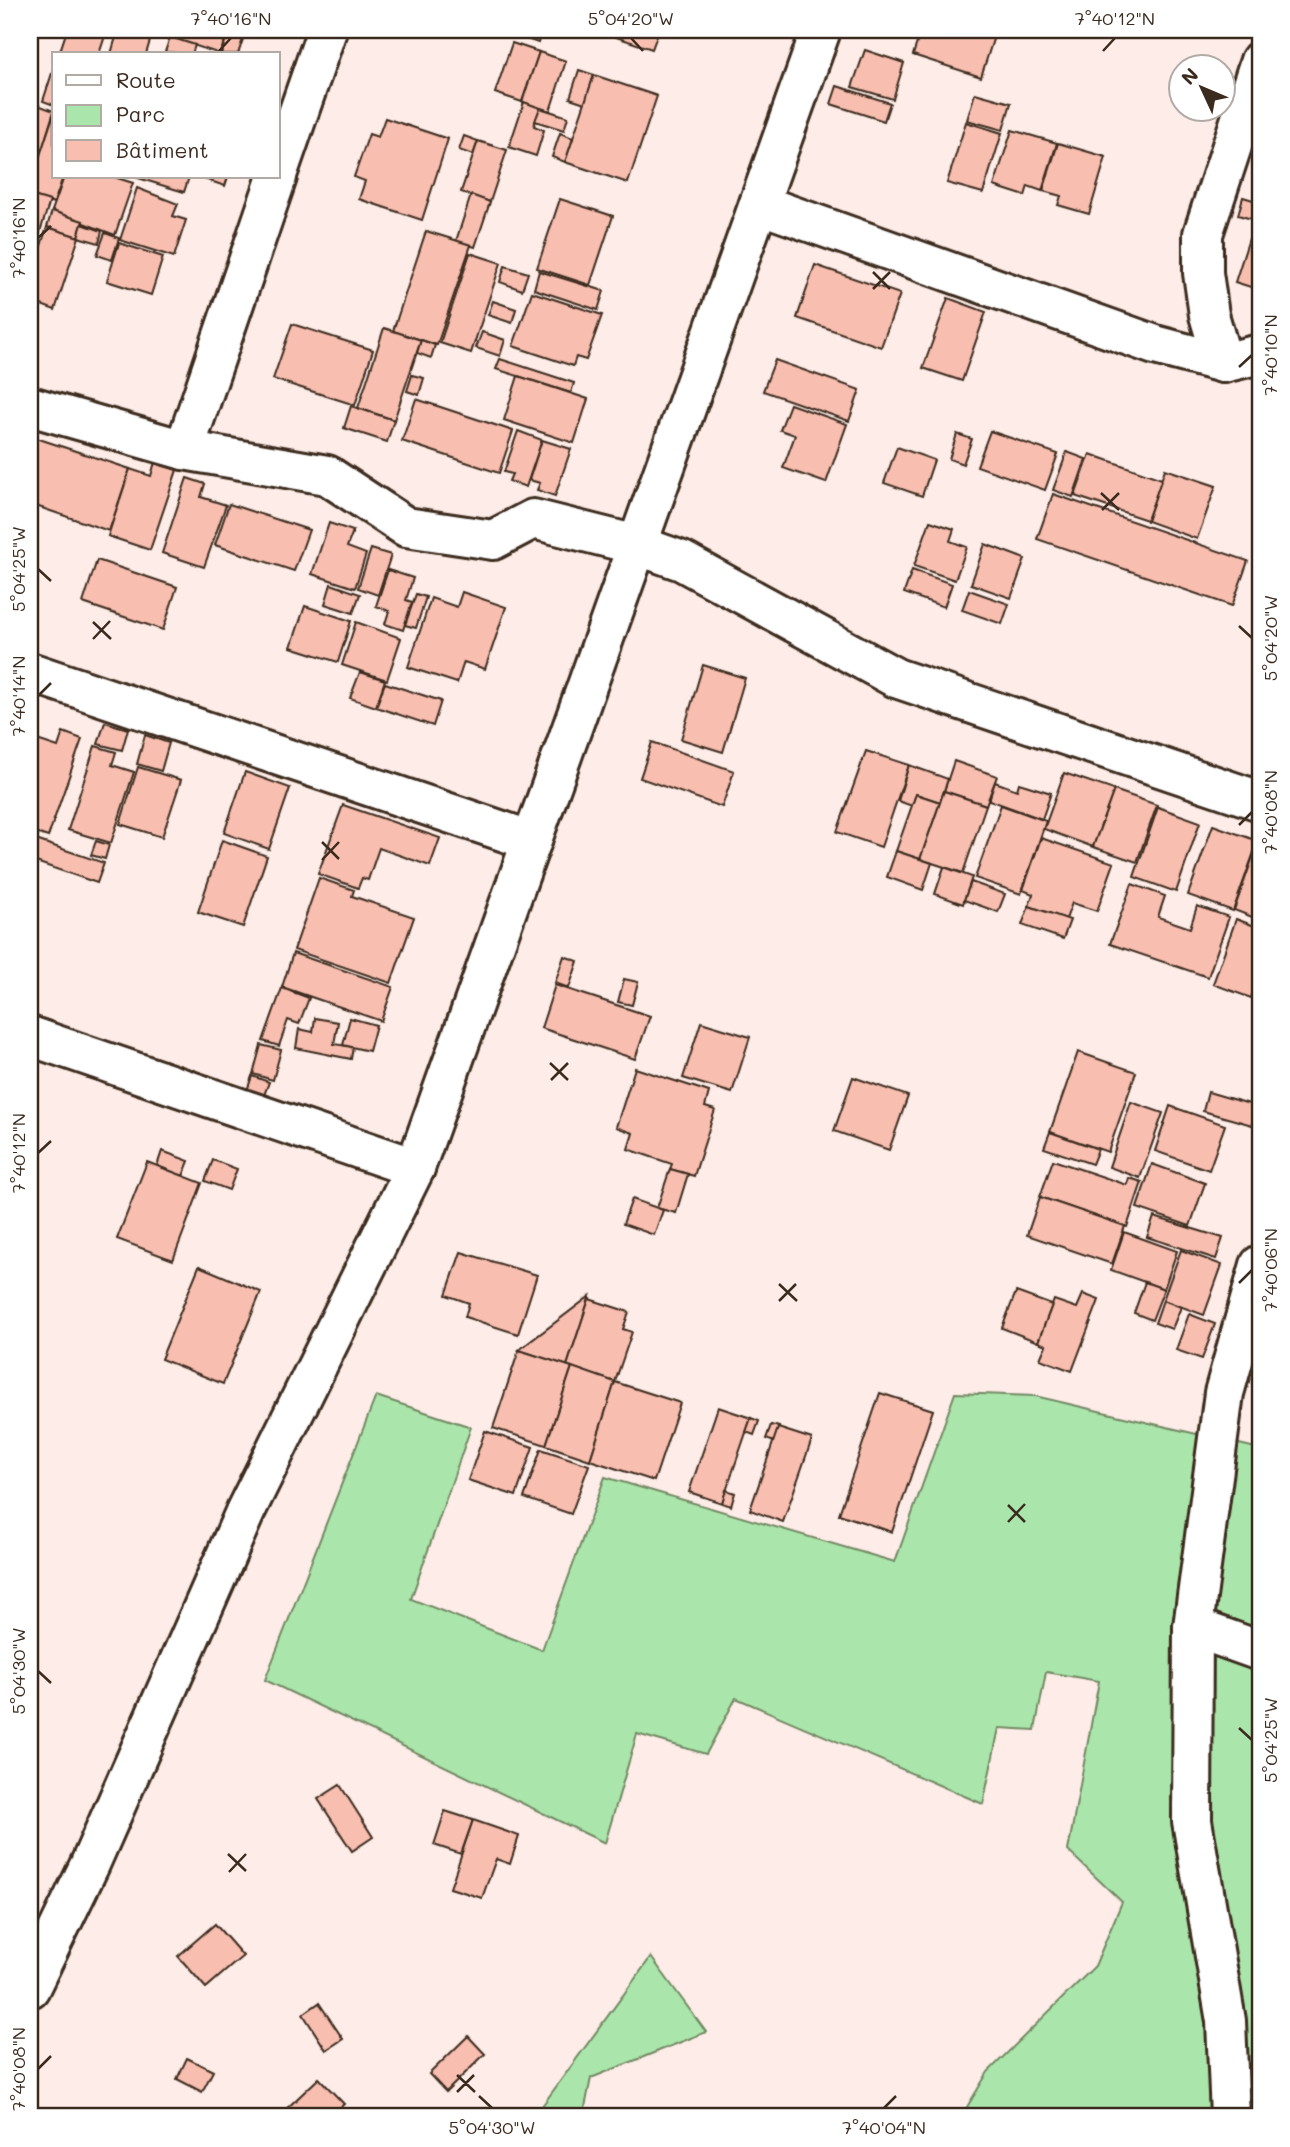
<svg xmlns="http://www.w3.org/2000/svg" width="1290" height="2147" viewBox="0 0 1290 2147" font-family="Mali,sans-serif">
<rect width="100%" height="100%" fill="#fdece7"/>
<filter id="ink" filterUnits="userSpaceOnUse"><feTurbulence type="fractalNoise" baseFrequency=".0143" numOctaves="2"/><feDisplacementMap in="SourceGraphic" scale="14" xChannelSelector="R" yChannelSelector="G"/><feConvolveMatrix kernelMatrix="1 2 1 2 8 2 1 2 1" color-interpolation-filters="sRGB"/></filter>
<g filter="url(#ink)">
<g fill="#aae6ab" stroke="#728864" stroke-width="2">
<polygon points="955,1393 1035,1396 1256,1448 1260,1434 1260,2117 961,2117 988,2072 1095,1966 1122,1902 1068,1851 1099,1681 1046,1672 1035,1730 999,1728 983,1804 736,1698 706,1754 637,1734 605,1843 265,1680 376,1396 471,1427 411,1599 542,1650 605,1477 895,1562"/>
<polygon points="651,1957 706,2032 591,2078 583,2117 534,2117"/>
</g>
<g fill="#f8beb0" stroke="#3b2a1e" stroke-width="2">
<polygon points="67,30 107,30 99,54 59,54"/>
<polygon points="118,30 152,34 146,54 111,54"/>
<polygon points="165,30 228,30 220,54 163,35"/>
<polygon points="229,30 246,30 238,54 221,54"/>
<polygon points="500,30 542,30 538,43"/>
<polygon points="602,30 659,30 652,49 601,32"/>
<polygon points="921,30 996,30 981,77 913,55"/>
<polygon points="170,37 195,45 192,54 165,52"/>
<polygon points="512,43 539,52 522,102 495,93"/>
<polygon points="865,50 904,63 893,99 852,87"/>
<polygon points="539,52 566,61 550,111 522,102"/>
<polygon points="54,67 54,105 43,101"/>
<polygon points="579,70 594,75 585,103 570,98"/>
<polygon points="594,75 657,96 628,183 565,162"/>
<polygon points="837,86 890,103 884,121 831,104"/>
<polygon points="975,93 1011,103 1003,130 967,120"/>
<polygon points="30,102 54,111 41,153 30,149"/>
<polygon points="524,102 540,108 534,126 544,130 536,156 509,147"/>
<polygon points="540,108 568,117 564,130 535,121"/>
<polygon points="54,113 54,177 63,177 54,203 30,195 30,186"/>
<polygon points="385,118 448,139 422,220 359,199 365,181 354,177 369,134 378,137"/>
<polygon points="966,122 1002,133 983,193 947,183"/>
<polygon points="1012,130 1057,143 1042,191 1028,186 1025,196 994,186"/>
<polygon points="560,133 573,138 565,162 552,157"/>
<polygon points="464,136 478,141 473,155 459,150"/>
<polygon points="478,141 507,150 490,202 461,192"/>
<polygon points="1058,143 1106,157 1089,214 1058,205 1061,196 1043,191"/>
<polygon points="64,177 114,177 133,183 115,235 52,211"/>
<polygon points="135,177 189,177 184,192"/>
<polygon points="198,177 228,177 225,186"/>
<polygon points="137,188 178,204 173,216 186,220 174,257 120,240"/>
<polygon points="30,195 50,201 30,263"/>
<polygon points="471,195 490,202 475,247 456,241"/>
<polygon points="1243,197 1260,202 1260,290 1235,282 1255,220 1238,215"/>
<polygon points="560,199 613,216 590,285 537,268"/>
<polygon points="52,211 83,221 78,237 47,227"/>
<polygon points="82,224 102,231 99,243 78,237"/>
<polygon points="47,227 79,237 55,310 30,301 30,280"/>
<polygon points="426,231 471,245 437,345 393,331"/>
<polygon points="105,233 119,238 112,260 97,255"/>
<polygon points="119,243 163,257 151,295 107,281"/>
<polygon points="470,253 501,263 471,353 440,343"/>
<polygon points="815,265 900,294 881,347 797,318"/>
<polygon points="505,266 528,273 522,290 500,282"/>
<polygon points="539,271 604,291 598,310 534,289"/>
<polygon points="532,292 602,315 586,360 576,357 573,366 513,346"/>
<polygon points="948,298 986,312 962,381 923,368"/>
<polygon points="493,301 516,309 512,323 488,315"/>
<polygon points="292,324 373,350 355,405 273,379"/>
<polygon points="384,328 421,340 394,420 358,408"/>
<polygon points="482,332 505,340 500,356 476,348"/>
<polygon points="421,340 435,345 431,358 417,353"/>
<polygon points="500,359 574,383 571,393 496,369"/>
<polygon points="775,360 860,390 849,421 763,391"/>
<polygon points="412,375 424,378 419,395 407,391"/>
<polygon points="518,376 588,399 574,443 504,420"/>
<polygon points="416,399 513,431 499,473 402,441"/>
<polygon points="790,404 847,424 826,483 783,468 795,435 780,430"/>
<polygon points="351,406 394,420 387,442 344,428"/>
<polygon points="518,431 542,440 526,487 509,481 512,474 504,472"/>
<polygon points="990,431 1058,454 1045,490 977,466"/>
<polygon points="957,434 972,439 963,464 949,459"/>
<polygon points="30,436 130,469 109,531 30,504"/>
<polygon points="542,440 571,449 555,496 537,490 540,483 529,480"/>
<polygon points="897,447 934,460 922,496 884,483"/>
<polygon points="1067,452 1086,459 1073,497 1053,490"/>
<polygon points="1090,454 1162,479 1147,520 1075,496"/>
<polygon points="155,462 177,470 150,550 108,536 130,469 151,476"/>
<polygon points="1165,469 1216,486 1197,539 1147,521"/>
<polygon points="187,478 205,484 201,497 226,505 204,567 162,553"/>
<polygon points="1053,494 1248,561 1232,606 1037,539"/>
<polygon points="229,504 309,530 294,571 215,545"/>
<polygon points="930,521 954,529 950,541 967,547 955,580 914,566"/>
<polygon points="329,523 353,531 347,547 366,554 355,588 312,574"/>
<polygon points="985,544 1025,559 1011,598 971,584"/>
<polygon points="371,549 391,555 378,595 358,588"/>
<polygon points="97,560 177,587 163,630 83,603"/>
<polygon points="388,570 413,578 406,600 412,602 403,630 385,624 389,611 376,606"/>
<polygon points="912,570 952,584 944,607 904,593"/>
<polygon points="331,584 360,594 353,613 325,604"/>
<polygon points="969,590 1009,604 1002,624 962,610"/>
<polygon points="462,592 506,607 485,669 464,662 457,683 408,667 431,598 457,607"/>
<polygon points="416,594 426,597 416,628 405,625"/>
<polygon points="305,606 351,621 338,662 291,647"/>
<polygon points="356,622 401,638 387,680 342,665"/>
<polygon points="703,665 745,678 723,752 681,739"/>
<polygon points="360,672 385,680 376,707 350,698"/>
<polygon points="385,683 441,701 433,726 376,707"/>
<polygon points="105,722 128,729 122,750 98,744"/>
<polygon points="63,732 82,739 48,837 30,831 34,817 30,816 30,750 34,739 58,747"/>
<polygon points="145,735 169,743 161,771 137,764"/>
<polygon points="652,742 734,771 722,807 640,778"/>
<polygon points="95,746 116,752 112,765 134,772 111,843 68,830"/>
<polygon points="866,751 909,765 881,847 837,832"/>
<polygon points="954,761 997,776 986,805 944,791"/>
<polygon points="909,765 948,779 940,802 916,794 912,806 898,801"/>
<polygon points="138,767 181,780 162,837 120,824"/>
<polygon points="245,772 290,788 269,849 224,833"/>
<polygon points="1064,773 1114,790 1093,847 1044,829"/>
<polygon points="995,782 1017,790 1019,783 1051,793 1042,819 989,800"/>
<polygon points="1114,790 1157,805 1137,862 1093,847"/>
<polygon points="944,791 986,805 963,873 920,859"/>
<polygon points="916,794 940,802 920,859 896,851"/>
<polygon points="343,805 440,838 430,866 379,848 368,880 362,878 358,888 318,874"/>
<polygon points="1001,805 1046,821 1021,894 975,878"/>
<polygon points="1158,807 1200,822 1176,892 1134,877"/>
<polygon points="1213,825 1258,841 1233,911 1188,895"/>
<polygon points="30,838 104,863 97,883 30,860"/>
<polygon points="1041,838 1114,863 1097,911 1072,903 1066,919 1029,906 1033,894 1023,890"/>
<polygon points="222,840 267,856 243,927 198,912"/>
<polygon points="1259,840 1260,841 1260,920 1234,910"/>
<polygon points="96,841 109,845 105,859 91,855"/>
<polygon points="896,851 932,863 923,890 887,877"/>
<polygon points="944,867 972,877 963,904 935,894"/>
<polygon points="319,878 354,890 352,896 414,917 391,983 294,950"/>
<polygon points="971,882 1005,894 998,912 964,900"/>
<polygon points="1132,884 1165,896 1158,917 1190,928 1197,906 1229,917 1208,977 1110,944"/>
<polygon points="1029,906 1070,920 1063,939 1022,925"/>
<polygon points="1236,919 1260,928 1260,973 1251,998 1213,984"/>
<polygon points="293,953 393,987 381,1021 282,987"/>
<polygon points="564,956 578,961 569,988 555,983"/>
<polygon points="624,979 638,982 632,1005 618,1002"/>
<polygon points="555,985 650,1016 635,1059 541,1028"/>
<polygon points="282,988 309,998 299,1024 288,1020 279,1046 263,1041"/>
<polygon points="315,1018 338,1022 334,1044 353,1047 351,1059 296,1048 299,1029 313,1032"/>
<polygon points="350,1018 376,1025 369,1051 343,1045"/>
<polygon points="701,1022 750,1037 732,1093 683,1078"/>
<polygon points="261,1045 281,1050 273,1080 253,1074"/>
<polygon points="1078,1052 1136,1072 1108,1152 1050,1132"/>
<polygon points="635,1068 709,1092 705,1107 715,1110 694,1176 670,1169 672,1164 628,1149 633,1133 616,1127"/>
<polygon points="252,1076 269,1082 261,1103 245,1097"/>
<polygon points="853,1077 908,1096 889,1150 834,1131"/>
<polygon points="1208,1092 1260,1107 1259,1127 1203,1111"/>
<polygon points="1131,1102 1163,1113 1140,1178 1109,1167"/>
<polygon points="1170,1106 1225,1125 1209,1170 1155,1151"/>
<polygon points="1050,1132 1098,1149 1092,1164 1044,1148"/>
<polygon points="162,1151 189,1161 183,1176 157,1166"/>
<polygon points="213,1160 237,1169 229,1190 205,1181"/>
<polygon points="1053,1160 1127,1185 1129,1178 1142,1182 1127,1227 1040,1197"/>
<polygon points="147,1162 202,1183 173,1260 117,1239"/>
<polygon points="1152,1164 1205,1183 1190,1226 1137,1208"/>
<polygon points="670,1169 688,1174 676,1213 657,1208"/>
<polygon points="1040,1197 1125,1226 1112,1264 1027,1235"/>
<polygon points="632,1199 663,1210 654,1235 623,1224"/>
<polygon points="1154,1217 1223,1238 1216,1259 1147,1237"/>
<polygon points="1124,1232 1177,1251 1164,1289 1111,1270"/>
<polygon points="1181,1250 1222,1265 1204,1315 1163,1300"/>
<polygon points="461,1252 537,1275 518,1334 465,1317 469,1303 446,1295"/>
<polygon points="199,1266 261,1292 223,1384 161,1359"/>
<polygon points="1145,1282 1164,1289 1152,1320 1134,1313"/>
<polygon points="1016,1292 1052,1305 1038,1342 1002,1328"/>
<polygon points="1083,1294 1099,1300 1072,1371 1040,1359 1046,1345 1038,1342 1054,1300 1077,1308"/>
<polygon points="590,1296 567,1366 519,1350"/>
<polygon points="589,1299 629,1312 623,1329 632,1332 615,1382 567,1366"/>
<polygon points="1163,1300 1181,1307 1172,1329 1155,1323"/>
<polygon points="1189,1314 1215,1324 1202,1359 1176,1350"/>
<polygon points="519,1350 572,1367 546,1445 493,1428"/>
<polygon points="572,1367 615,1382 590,1460 546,1445"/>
<polygon points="615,1382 680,1403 654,1481 590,1460"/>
<polygon points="880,1393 933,1410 892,1532 839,1514"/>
<polygon points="718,1407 751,1418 722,1503 689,1492"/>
<polygon points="751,1418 759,1421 754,1435 746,1432"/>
<polygon points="771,1425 779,1427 774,1442 766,1439"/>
<polygon points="778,1428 812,1439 783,1522 750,1510"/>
<polygon points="485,1431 533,1447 516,1496 468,1480"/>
<polygon points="541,1449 589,1465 571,1514 524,1498"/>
<polygon points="726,1490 735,1493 731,1506 722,1503"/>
<polygon points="340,1785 373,1837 352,1851 318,1799"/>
<polygon points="445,1811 473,1820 461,1854 434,1845"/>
<polygon points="473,1820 519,1836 510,1864 496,1859 482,1898 450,1888"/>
<polygon points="215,1924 243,1956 206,1988 178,1956"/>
<polygon points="319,2003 343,2039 326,2050 303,2014"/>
<polygon points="468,2036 485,2054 446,2092 429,2074"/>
<polygon points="187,2058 213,2071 202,2092 177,2079"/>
<polygon points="319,2078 344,2104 330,2117 287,2117 282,2113"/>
</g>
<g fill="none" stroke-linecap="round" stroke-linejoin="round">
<g stroke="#3b2a1e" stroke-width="44">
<g id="street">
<polyline points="278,172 327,30"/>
<polyline points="759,204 1155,345 1223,363 1260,354"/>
<polyline points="1223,363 1209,315 1203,273 1203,234 1260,61"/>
<polyline points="30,406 184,450 327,475 406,527 493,540 533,519 637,545 682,561 896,678 1260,801"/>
<polyline points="184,450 277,177"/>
<polyline points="30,672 532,841"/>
<polyline points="30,1036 415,1168"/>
<polyline points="1193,1627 1260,1651"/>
<polyline points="30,1988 90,1864 246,1510 415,1168 821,30"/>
<polyline points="1230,2117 1226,2021 1192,1821 1193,1627 1224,1393 1260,1265"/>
</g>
</g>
<use href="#street" stroke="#fff" stroke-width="38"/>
</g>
</g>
<path fill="none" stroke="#3b2a1e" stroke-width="2.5" d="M631,38L643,51M219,51L231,38M1103,51L1115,38M38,238L51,226M873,272L890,289M873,289L890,272M1239,367L1252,355M1101,493L1119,510M1102,510L1119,493M38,569L51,581M93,622L111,639M1239,626L1252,638M93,639L110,621M38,696L51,683M1239,825L1252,812M322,842L339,859M322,860L339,842M550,1063L568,1080M551,1080L568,1063M38,1153L51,1141M1239,1283L1252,1270M779,1284L797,1301M779,1301L796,1284M1008,1505L1025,1522M1008,1522L1025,1504M38,1671L51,1683M1239,1728L1252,1740M228,1854L246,1871M229,1872L246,1854M38,2069L51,2056M457,2075L475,2092M457,2092L474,2075M479,2096L492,2108M884,2108L896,2096"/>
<rect width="1290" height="2147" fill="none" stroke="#fff" stroke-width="77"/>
<rect x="52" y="52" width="228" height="126" fill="#ffffff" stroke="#b1aaa5" stroke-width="2"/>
<rect x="66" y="75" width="35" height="10" fill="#ffffff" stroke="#b1aaa5" stroke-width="2"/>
<text x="116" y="88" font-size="21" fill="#3b2a1e">Route</text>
<rect x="66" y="105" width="35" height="21" fill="#aae6ab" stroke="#b1aaa5" stroke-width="2"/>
<text x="116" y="122" font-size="21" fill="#3b2a1e">Parc</text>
<rect x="66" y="140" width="35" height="21" fill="#f8beb0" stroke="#b1aaa5" stroke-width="2"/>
<text x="116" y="158" font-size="21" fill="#3b2a1e">Bâtiment</text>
<g transform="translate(1202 88) rotate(314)"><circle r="33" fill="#ffffff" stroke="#b1aaa5" stroke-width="2"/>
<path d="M0-5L12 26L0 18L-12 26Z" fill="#3b2a1e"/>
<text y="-10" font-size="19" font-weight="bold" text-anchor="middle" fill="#3b2a1e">N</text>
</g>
<rect x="38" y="38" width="1214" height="2070" fill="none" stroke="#3b2a1e" stroke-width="2.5"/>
<g font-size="18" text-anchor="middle" fill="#3b2a1e">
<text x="231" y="25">7°40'16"N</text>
<text x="631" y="25">5°04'20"W</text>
<text x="1115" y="25">7°40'12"N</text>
<text transform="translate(19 238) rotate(-90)" y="6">7°40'16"N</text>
<text transform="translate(1271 355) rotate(-90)" y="6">7°40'10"N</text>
<text transform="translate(19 569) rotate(-90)" y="6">5°04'25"W</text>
<text transform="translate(1271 638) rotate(-90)" y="6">5°04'20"W</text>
<text transform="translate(19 696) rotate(-90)" y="6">7°40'14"N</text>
<text transform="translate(1271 812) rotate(-90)" y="6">7°40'08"N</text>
<text transform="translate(19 1153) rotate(-90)" y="6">7°40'12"N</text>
<text transform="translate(1271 1270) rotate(-90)" y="6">7°40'06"N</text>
<text transform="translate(19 1671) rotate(-90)" y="6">5°04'30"W</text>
<text transform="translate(1271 1740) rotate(-90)" y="6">5°04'25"W</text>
<text transform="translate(19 2069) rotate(-90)" y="6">7°40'08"N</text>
<text x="492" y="2134">5°04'30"W</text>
<text x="884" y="2134">7°40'04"N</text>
</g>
</svg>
